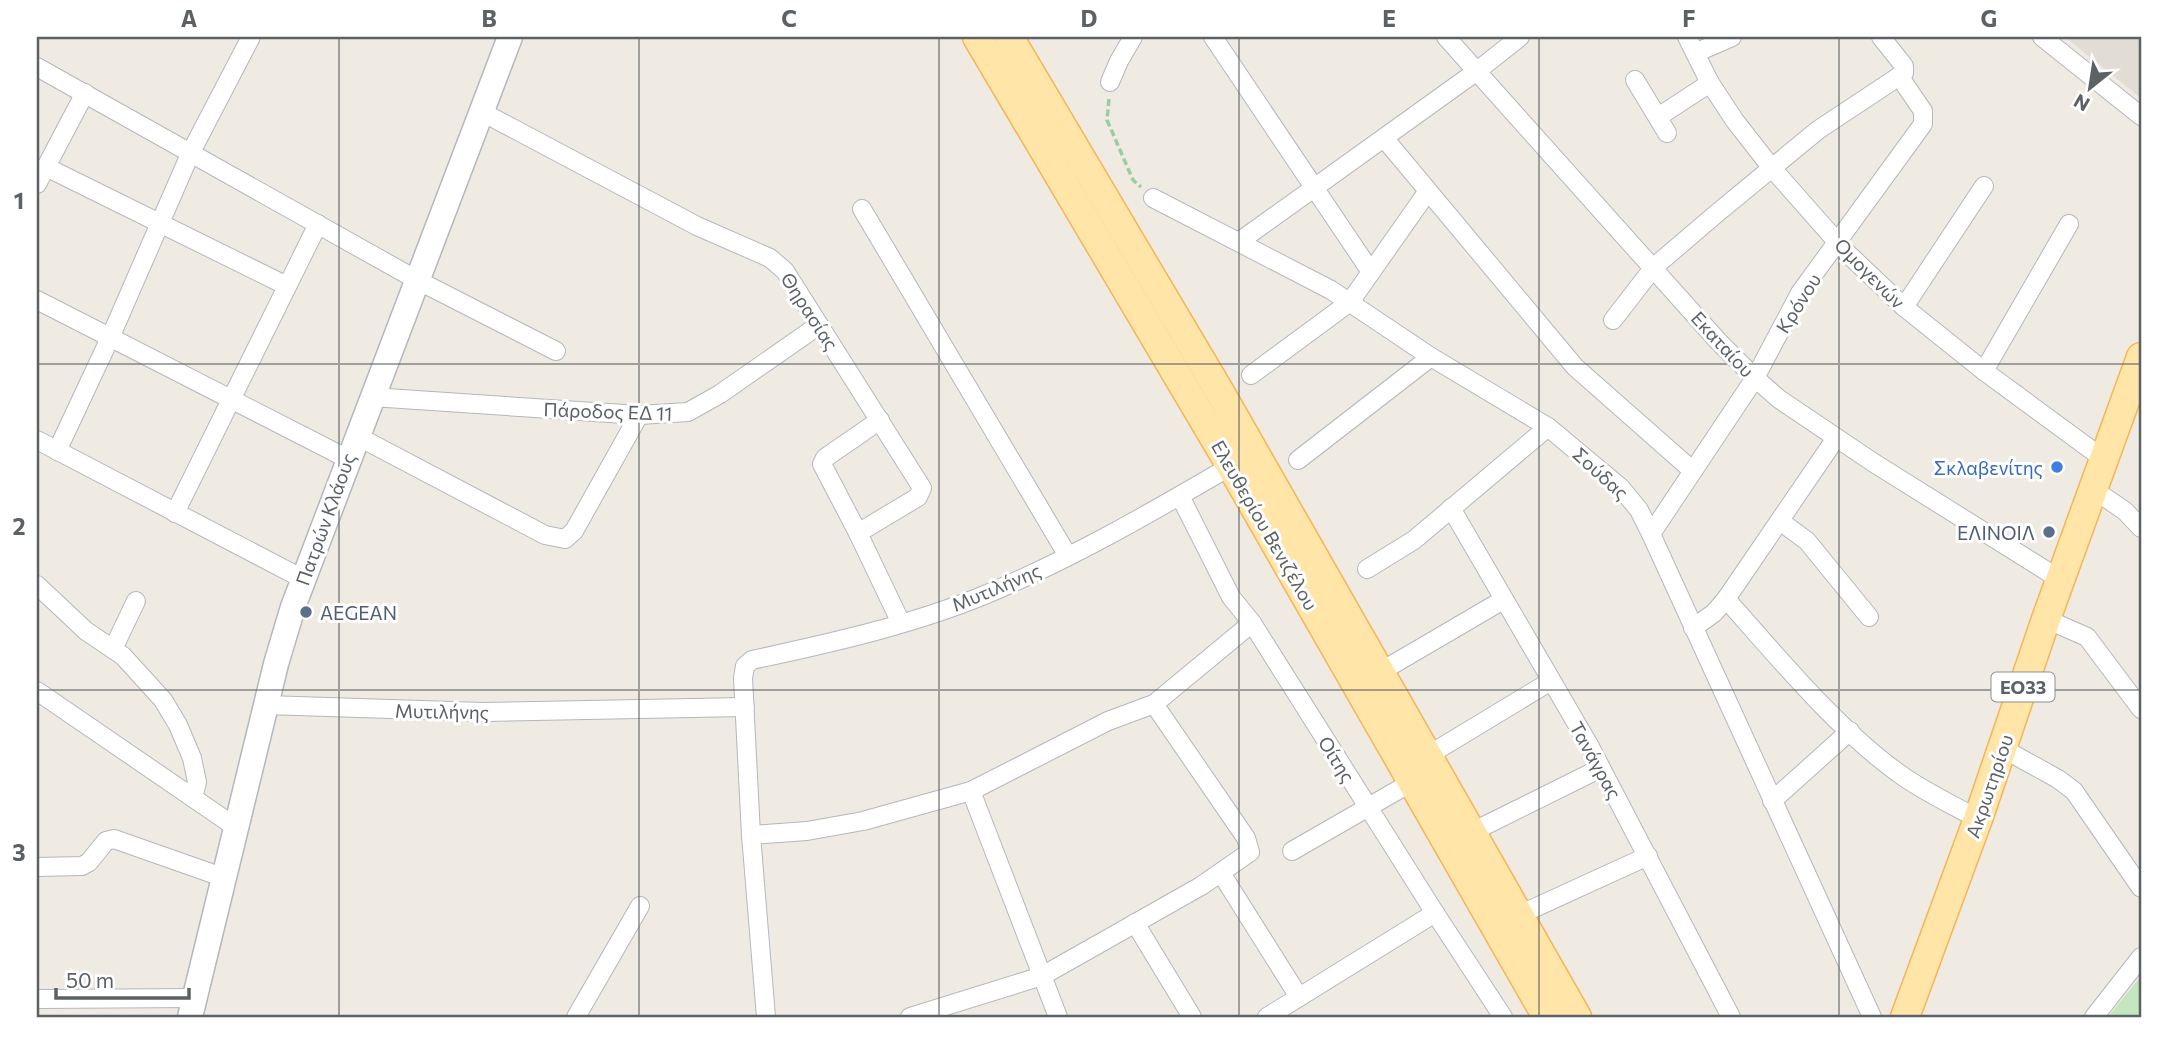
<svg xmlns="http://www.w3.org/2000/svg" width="2178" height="1054" viewBox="0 0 2178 1054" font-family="Commissioner,sans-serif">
<rect width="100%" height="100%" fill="#efebe3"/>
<polygon fill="#e1dcd4" points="2065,37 2141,37 2141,98"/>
<polygon fill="#c4e7bf" points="2141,976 2141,1017 2108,1017 2112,1012"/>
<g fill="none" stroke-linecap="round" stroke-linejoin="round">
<g stroke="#b4b7bb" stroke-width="20">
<g id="street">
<polyline points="1213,37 1371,272"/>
<polyline points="1446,37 1718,341 1755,378 1779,399 1874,463 2061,580"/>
<polyline points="1687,37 1710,83 1735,121 1771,167 1846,252 1904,307 1984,371 2105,460"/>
<polyline points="2042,37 2141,116"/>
<polyline points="1695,53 1732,37"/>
<polyline points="37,67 417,280 556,351"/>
<polyline points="1635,80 1667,133"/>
<polyline points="1110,82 1119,61 1133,37"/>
<polyline points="482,112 697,226 770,258 785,271 922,488 918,497 858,533 901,623"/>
<polyline points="1658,117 1710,83"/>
<polyline points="1384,138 1575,367 1693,471"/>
<polyline points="46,167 287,286"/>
<polyline points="37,184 85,93"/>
<polyline points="1153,198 1331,290 1431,357 1548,427 1621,488 1639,510 1651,534 1872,1017"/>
<polyline points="862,209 1068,556"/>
<polyline points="1240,241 1477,71 1520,37"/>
<polyline points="37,300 348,459"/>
<polyline points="1904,307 1984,186"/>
<polyline points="1613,320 1654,267 1716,214 1818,130 1904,73 1904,66 1881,37"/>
<polyline points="1984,371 2069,224"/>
<polyline points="1251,375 1350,302 1428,191"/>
<polyline points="372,397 639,415 688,412 720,394 819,325"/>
<polyline points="357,436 545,535 565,539 574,531 639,415"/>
<polyline points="37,440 303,579"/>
<polyline points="57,451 110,338 191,152 251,37"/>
<polyline points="1298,460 1431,357"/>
<polyline points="2094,490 2125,511 2141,528"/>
<polyline points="1180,496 1231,597 1252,623 1435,913 1503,1017"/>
<polyline points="1451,508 1589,745 1731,1017"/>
<polyline points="175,513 318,224"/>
<polyline points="1780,521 1807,541 1869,617"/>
<polyline points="858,533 822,464 825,458 880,420"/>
<polyline points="1651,534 1755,378 1800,293 1923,124 1923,111 1899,76"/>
<polyline points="1367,569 1414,540 1548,427"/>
<polyline points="37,585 86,631 123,656 163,700 178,725 192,758 197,782 193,798"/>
<path d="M1726,599C1778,657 1840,733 1904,777C1927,793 1953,805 1978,819"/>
<polyline points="2046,619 2087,637 2141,709"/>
<polyline points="1693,628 1714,613 1726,599 1836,438"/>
<polyline points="113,649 136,601"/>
<polyline points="1380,672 1503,600"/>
<polyline points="37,691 237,828"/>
<polyline points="266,705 484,712 745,707"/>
<polyline points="2002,748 2058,779 2074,791 2141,888"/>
<polyline points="1427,756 1551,681"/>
<polyline points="971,791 1058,1017"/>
<polyline points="1772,801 1850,731"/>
<polyline points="1472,832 1601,768"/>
<polyline points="751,835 807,831 863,821 971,791 1108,721 1154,704 1252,623"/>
<polyline points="1292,851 1412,782"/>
<polyline points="37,867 82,866 89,862 106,841 114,839 225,878"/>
<polyline points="1221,873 1299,997"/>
<polyline points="1519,915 1648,856"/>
<polyline points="1135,923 1192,1017"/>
<polyline points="37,999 195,998"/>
<polyline points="576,1017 640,906"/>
<path d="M766,1017L751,835L743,678L745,666L752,660C831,643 912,625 987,594C1071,559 1152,512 1231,466"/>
<polyline points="910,1017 1042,976 1201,886 1250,852 1246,838 1154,704"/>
<polyline points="1267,1017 1435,913"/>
<polyline points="2094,1017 2141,957"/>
</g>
</g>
<g stroke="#b2b8bc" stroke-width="27">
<polyline id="secondary" points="190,1017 276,664 293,607 510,37"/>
</g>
<g stroke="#f7b454" stroke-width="31">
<g id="primary">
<polyline points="977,37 1231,466 1547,1017"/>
<polyline points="1009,37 1221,394 1577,1017"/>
<polyline points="1905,1017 1978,819 2046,619 2141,357"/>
</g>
</g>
<polyline stroke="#9acea1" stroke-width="3.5" stroke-dasharray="7 3.5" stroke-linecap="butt" points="1109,99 1107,120 1133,180 1141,187"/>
<use href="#street" stroke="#fff" stroke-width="18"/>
<use href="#secondary" stroke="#fff" stroke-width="24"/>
<use href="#primary" stroke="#ffe5a8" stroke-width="28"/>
</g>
<path fill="none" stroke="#5b6165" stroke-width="2" stroke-opacity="0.55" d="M339,37V1017M639,37V1017M939,37V1017M1239,37V1017M1539,37V1017M1839,37V1017M37,364H2141M37,690H2141"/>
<circle fill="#3f7fe0" stroke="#fff" stroke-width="2.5" cx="2057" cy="467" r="7"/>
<g fill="#5c6f8a" stroke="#fff" stroke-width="2.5">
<circle cx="2049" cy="532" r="7"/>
<circle cx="306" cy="612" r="7"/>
</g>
<g text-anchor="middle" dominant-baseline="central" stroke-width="6" stroke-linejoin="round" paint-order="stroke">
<rect fill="#fff" stroke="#8c9093" stroke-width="2" x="1991.5" y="672.5" width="63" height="29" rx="5"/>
<g font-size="18" font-weight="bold" fill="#5b6165">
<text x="2023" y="687">ΕΟ33</text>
</g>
<g font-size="19" fill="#5b6165" stroke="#fff">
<text transform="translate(1870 273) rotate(45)">Ομογενών</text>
<text transform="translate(1798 303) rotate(-58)">Κρόνου</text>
<text transform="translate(810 311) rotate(57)">Θηρασίας</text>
<text transform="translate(1723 344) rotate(47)">Εκαταίου</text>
<text transform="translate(608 411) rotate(2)">Πάροδος ΕΔ 11</text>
<text transform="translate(1601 473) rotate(42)">Σούδας</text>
<text transform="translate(325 519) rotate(-70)">Πατρών Κλάους</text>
<text transform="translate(1265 525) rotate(60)">Ελευθερίου Βενιζέλου</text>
<text transform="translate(996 587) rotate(-23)">Μυτιλήνης</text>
<text transform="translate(442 711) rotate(1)">Μυτιλήνης</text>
<text transform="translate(1337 759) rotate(58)">Οίτης</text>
<text transform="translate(1596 760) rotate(61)">Τανάγρας</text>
<text transform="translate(1989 786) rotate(-71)">Ακρωτηρίου</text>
</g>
<g font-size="19" fill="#366cbe" stroke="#fff" text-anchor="end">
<text x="2043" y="467">Σκλαβενίτης</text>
</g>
<g font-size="19" fill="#4e5e75" stroke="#fff" text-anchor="end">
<text x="2035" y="532">ΕΛΙΝΟΙΛ</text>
<text x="320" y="612" text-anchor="start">AEGEAN</text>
</g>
</g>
<rect width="2178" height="1054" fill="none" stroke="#ffffff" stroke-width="77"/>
<g transform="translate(2090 88) rotate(210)" stroke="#ffffff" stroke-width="5" paint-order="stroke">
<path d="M0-5L12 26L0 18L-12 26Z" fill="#5b6165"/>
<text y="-10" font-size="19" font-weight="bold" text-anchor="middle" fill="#5b6165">N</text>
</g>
<path d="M56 988v10h133v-10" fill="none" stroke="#5b6165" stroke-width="3.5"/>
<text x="66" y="988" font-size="21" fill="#5b6165" stroke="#ffffff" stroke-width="5" paint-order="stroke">50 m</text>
<rect x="38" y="38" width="2102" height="978" fill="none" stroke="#5b6165" stroke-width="2.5"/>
<g font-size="23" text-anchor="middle" font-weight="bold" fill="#5b6165">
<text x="189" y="27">A</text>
<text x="489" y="27">B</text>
<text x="789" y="27">C</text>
<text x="1089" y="27">D</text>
<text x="1389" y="27">E</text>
<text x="1689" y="27">F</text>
<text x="1989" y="27">G</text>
<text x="19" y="209">1</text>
<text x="19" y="535">2</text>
<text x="19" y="861">3</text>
</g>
</svg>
